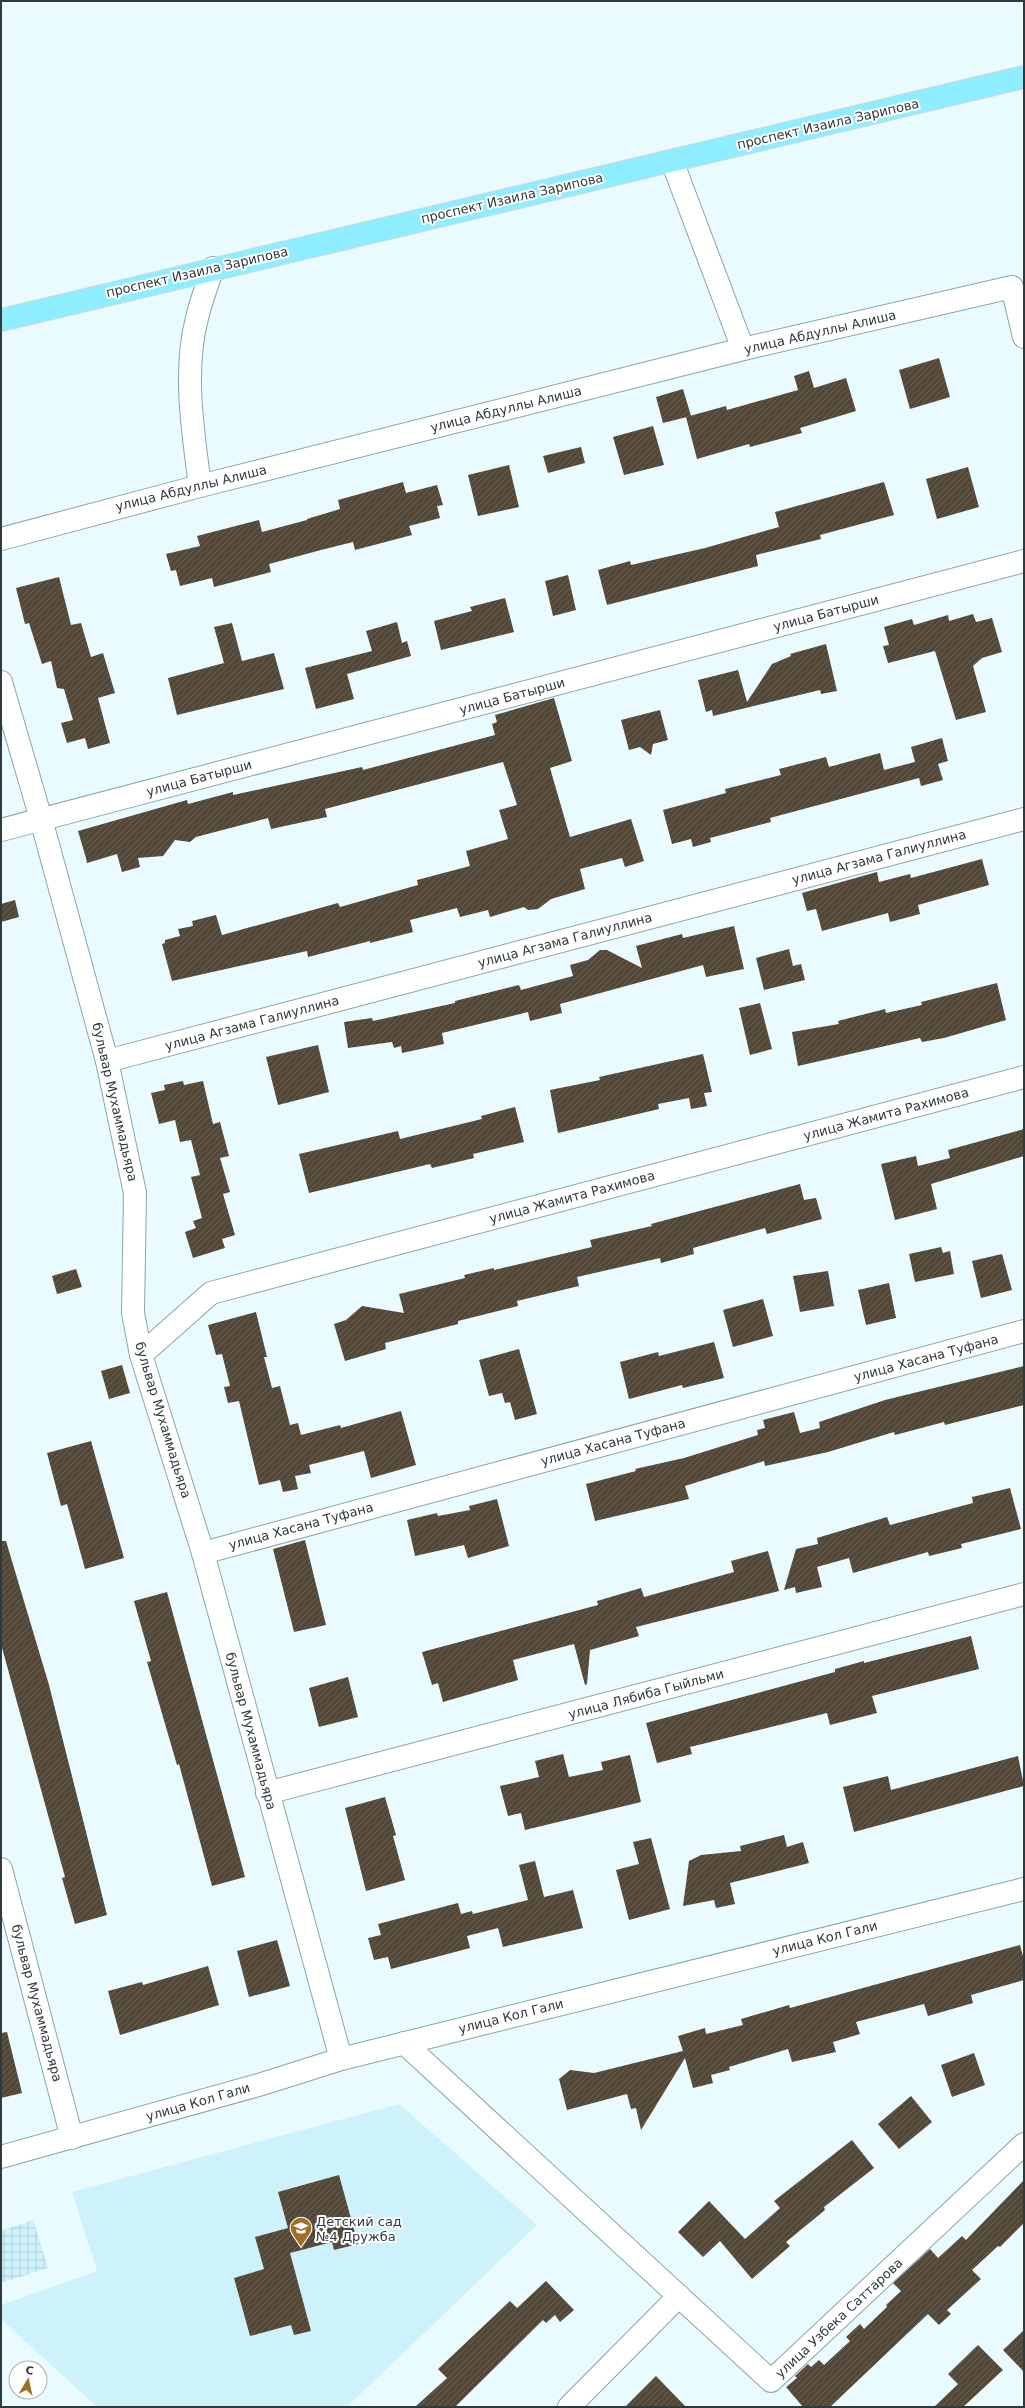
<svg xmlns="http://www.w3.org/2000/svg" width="1025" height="2408" viewBox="0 0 1025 2408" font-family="'DejaVu Sans',sans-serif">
<defs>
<pattern id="industrial-grid" width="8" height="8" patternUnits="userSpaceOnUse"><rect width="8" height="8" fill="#cdf2fb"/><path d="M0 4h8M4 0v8" fill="none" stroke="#b0d0d8"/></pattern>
<pattern id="building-hatch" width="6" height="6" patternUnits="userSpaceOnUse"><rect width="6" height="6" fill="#534737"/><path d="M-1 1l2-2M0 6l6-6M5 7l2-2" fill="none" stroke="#696053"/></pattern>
</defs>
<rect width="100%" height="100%" fill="#eafbff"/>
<polygon fill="#cdf2fb" points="399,2104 537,2225 347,2407 97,2407 1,2319 1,2305 97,2271 72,2192"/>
<polygon fill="url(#industrial-grid)" points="33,2220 48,2268 1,2283 1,2231"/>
<g fill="url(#building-hatch)">
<polygon points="939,358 950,397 910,409 899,370"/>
<polygon points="809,371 814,388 846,378 856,411 800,428 802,433 750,447 749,444 697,459 686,417 726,406 727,410 798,390 794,376"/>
<polygon points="683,389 691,416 663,423 656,397"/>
<polygon points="653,426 664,465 624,475 613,437"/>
<polygon points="581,447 585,463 548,473 543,456"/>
<polygon points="509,465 519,507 478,516 468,475"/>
<polygon points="968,467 979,507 937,519 926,479"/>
<polygon points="403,482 406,493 437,485 443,505 437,506 440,518 409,526 412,535 355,550 353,542 321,550 269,564 271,572 214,587 212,578 180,586 176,570 171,571 166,554 200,546 197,536 259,520 262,532 307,520 307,519 340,509 338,500"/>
<polygon points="884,482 894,515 820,535 821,539 756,555 758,566 607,605 598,570 630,561 631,565 705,548 779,527 775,512"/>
<polygon points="568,575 576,610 553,616 545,581"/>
<polygon points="59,577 71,625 81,623 91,657 103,653 115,693 98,698 110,743 88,749 85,738 67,743 61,723 73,720 64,689 57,688 51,661 42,664 29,623 25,624 16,588"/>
<polygon points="505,598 514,632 441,650 434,621 472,611 470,607"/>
<polygon points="973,614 976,622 992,618 1002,652 982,658 973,666 986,712 956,720 935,651 888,663 883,646 889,645 884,627 912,619 914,625 948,615 949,621"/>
<polygon points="397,622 402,643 407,641 411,656 347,674 354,699 316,709 305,668 372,651 366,631"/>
<polygon points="232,623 242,661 274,653 284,689 177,715 168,678 224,663 214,627"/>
<polygon points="826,644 837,691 821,694 820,690 713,716 712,710 706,712 698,680 738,670 747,702 772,664 791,656 790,654"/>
<polygon points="554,698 572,761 550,768 570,837 631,819 644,861 625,867 622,858 580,869 585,889 551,899 538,909 528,910 524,907 490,917 488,910 460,917 457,908 410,920 413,932 370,943 370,941 308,957 307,951 172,981 162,944 165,943 165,940 180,936 178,929 193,926 192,921 216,915 222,935 338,903 340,907 418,885 417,880 470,866 466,851 508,839 499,810 517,805 503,762 325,809 327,817 308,821 271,829 268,818 196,837 190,842 175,840 163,856 138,858 140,867 122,872 117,854 87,863 86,858 78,831 187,800 188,804 233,792 233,795 362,767 363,770 495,735 492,724 497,722 495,715"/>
<polygon points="660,710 668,740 653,744 651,755 640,747 629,750 621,720"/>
<polygon points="942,738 948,761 938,764 943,780 921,786 919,778 770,818 771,822 710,838 711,842 693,847 691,839 672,844 663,810 726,793 725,789 781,775 779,769 826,757 829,767 880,753 884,770 915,762 911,747"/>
<polygon points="982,859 989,885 918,905 920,914 890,922 888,913 822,931 816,909 807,911 802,893 877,872 879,882 910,874 911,878"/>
<polygon points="15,900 19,917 1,922 1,904"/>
<polygon points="734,926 744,969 706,977 703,965 560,1004 562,1013 530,1021 528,1012 442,1033 444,1044 402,1053 401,1046 394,1048 392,1042 348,1048 344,1022 372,1018 373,1021 455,1003 455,1001 519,985 521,990 573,976 570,965 588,960 600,950 607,950 642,968 636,946 682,934 683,938"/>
<polygon points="789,949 793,966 801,964 805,980 764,990 756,958"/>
<polygon points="997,983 1006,1020 944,1038 922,1042 920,1038 798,1066 792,1032 839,1024 838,1021 885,1009 886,1013 922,1005 921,1002"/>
<polygon points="760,1003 772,1049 750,1055 739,1008"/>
<polygon points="318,1045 329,1092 278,1105 266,1057"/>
<polygon points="703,1054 712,1092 704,1093 707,1106 691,1109 689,1098 658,1104 659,1109 558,1133 550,1090 600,1080 599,1077"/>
<polygon points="183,1081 184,1085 203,1081 213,1124 220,1122 229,1156 220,1158 230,1192 223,1194 235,1235 222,1239 225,1248 193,1258 185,1232 196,1228 193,1221 202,1218 191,1177 200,1175 191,1140 180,1142 175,1120 159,1124 151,1093 165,1090 164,1085"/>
<polygon points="515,1107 524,1142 473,1154 474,1158 432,1168 430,1164 309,1193 299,1154 398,1131 400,1139 482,1119 481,1116"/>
<polygon points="1024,1129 1024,1156 931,1184 937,1209 895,1220 881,1164 916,1156 918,1166 950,1158 948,1150"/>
<polygon points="800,1184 804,1200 816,1198 822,1219 767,1234 765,1228 693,1248 694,1254 661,1263 660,1258 577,1277 579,1286 517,1301 518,1306 458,1321 458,1324 385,1343 386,1349 345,1361 334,1324 346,1320 362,1306 404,1313 399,1294 465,1278 464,1275 494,1268 494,1270 592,1247 590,1240 652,1226 651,1224"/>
<polygon points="941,1247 943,1253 950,1251 954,1274 915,1282 909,1254"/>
<polygon points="1002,1254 1012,1290 981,1298 972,1261"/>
<polygon points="76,1269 82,1287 57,1294 52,1276"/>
<polygon points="828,1271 834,1306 800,1312 793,1276"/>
<polygon points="889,1283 896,1318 866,1325 858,1290"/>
<polygon points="763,1299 773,1336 733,1347 723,1310"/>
<polygon points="256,1312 267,1357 264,1357 272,1388 280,1386 290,1425 298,1423 301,1435 340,1425 341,1428 401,1411 416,1465 371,1478 364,1451 309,1465 311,1473 295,1476 298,1489 283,1492 280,1480 259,1485 239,1401 228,1403 224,1387 230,1386 222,1354 216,1355 208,1325"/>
<polygon points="714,1342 724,1378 683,1388 682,1385 629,1399 620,1362 658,1352 659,1356"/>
<polygon points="519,1349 537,1414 515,1420 510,1402 505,1403 502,1393 489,1396 479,1360"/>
<polygon points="122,1365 130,1393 109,1399 101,1371"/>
<polygon points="1024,1366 1024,1405 945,1425 944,1422 895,1435 894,1432 828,1452 765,1466 764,1461 685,1486 689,1499 595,1521 586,1484 636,1471 635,1469 684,1458 758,1435 757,1430 765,1428 763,1420 794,1412 800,1433 820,1428 819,1422 885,1400"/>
<polygon points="91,1441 124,1558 85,1569 67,1504 61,1506 47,1453"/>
<polygon points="1010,1488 1021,1529 961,1544 962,1548 929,1556 928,1552 853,1573 849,1558 817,1567 822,1587 796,1593 795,1587 784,1590 796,1549 818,1544 817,1538 887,1517 890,1525 973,1503 972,1497"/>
<polygon points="497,1499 509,1546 468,1558 464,1545 415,1556 407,1520 437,1513 438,1516 470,1510 469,1506"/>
<polygon points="305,1540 326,1625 294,1632 273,1549"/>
<polygon points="1,1541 6,1541 49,1685 107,1915 75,1924 62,1878 65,1877 1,1644"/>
<polygon points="768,1551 779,1591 636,1627 639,1636 590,1650 587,1684 585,1685 574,1644 513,1660 518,1680 474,1693 443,1702 438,1683 432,1685 422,1652 598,1605 597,1601 641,1588 644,1597 734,1572 731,1561"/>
<polygon points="167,1592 245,1877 212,1886 179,1764 177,1765 147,1662 151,1661 134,1601"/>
<polygon points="971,1636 979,1669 872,1696 877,1713 830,1725 827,1713 690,1747 692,1754 657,1763 646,1723 835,1672 835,1669 864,1661 864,1663"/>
<polygon points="348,1677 358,1717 319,1727 309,1688"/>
<polygon points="563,1754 569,1777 603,1770 601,1762 630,1755 641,1802 525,1830 521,1813 508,1816 500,1786 539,1777 535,1761"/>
<polygon points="1018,1756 1024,1786 854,1832 843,1787 888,1776 891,1790"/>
<polygon points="385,1797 396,1835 393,1836 405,1880 366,1891 345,1808"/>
<polygon points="784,1835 787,1847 803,1842 809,1863 730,1883 735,1904 716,1908 714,1900 683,1906 689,1861 701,1855 741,1851 740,1846"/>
<polygon points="651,1838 670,1909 629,1920 616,1870 639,1864 633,1842"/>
<polygon points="535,1861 544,1897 573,1890 583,1928 503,1947 498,1928 467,1936 470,1948 391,1969 388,1957 374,1960 368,1938 381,1935 378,1924 458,1903 461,1914 472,1911 473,1914 528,1900 519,1865"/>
<polygon points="277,1940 290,1986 249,1997 237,1951"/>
<polygon points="1020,1945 1024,1960 1024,1980 971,1995 973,2003 928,2016 924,2004 856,2022 860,2034 833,2042 836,2052 792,2062 788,2049 729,2067 730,2070 711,2075 713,2083 693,2088 685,2058 641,2130 636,2108 631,2109 627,2094 567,2110 559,2079 570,2070 594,2073 683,2051 678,2036 705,2028 706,2034 743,2025 741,2019 789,2005 790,2008"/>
<polygon points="208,1966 219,2005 120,2035 108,1991 142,1982 143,1985"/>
<polygon points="7,2032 22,2093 1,2098 1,2033"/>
<polygon points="974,2053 985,2085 952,2097 941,2065"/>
<polygon points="911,2096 932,2122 899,2149 878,2124"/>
<polygon points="852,2140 874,2168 824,2207 825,2210 786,2242 790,2246 752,2279 720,2241 703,2257 678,2232 709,2201 745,2239 780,2208 774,2201"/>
<polygon points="339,2175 358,2244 334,2250 332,2242 290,2253 311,2331 294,2335 291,2325 250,2336 234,2278 264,2269 255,2237 288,2228 278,2192"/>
<polygon points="1024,2180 1024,2223 1000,2247 998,2246 972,2270 981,2279 947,2310 951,2314 939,2325 928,2314 830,2407 803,2407 786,2387 797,2378 795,2376 808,2364 811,2367 819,2360 824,2365 850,2341 846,2337 860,2324 864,2329 887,2307 886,2305 901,2291 893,2283 930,2249 938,2258 962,2236 966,2240"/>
<polygon points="546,2281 574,2310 560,2322 555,2315 546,2323 543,2320 455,2407 415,2407 447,2378 438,2369 510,2301 517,2308"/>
<polygon points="1024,2330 1024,2372 1003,2350"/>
<polygon points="978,2345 1003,2370 963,2407 934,2407 958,2384 948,2374"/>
<polygon points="656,2376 686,2407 625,2407"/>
</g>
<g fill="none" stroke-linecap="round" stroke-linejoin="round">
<g stroke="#8aa5ab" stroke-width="24">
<g id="minor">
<polyline points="672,161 743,349"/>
<path d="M200,486C193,431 183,372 197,318C201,301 207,285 213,268"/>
<polyline points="1,539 200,486 743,349 1012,287 1024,337"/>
<polyline points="1,682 41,819 107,1061 135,1193 133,1313 141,1355 203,1553 341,2059"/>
<polyline points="1,830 1024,561"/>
<polyline points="107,1061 1024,819"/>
<polyline points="141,1355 211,1293 1024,1077"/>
<polyline points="203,1553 1024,1331"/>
<polyline points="267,1793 1024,1594"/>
<polyline points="1,1869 72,2138"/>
<polyline points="404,2043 771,2381 1024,2144"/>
<polyline points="569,2407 679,2296"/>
</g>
</g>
<g stroke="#8aa5ab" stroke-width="24">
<polyline id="tertiary" points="1,2157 262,2084 341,2059 1024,1889"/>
</g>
<g stroke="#d5d8d8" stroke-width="24">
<polyline id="primary" points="1,320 1024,77"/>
</g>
<use href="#minor" stroke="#fff" stroke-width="22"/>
<use href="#tertiary" stroke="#fff" stroke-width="22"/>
<use href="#primary" stroke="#8eedff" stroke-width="22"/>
</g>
<defs>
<g id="school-pin" transform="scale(1.15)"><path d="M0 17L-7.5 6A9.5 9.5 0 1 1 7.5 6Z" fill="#a16e25" stroke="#fff"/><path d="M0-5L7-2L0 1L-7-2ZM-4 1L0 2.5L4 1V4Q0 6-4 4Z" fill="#fff"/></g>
</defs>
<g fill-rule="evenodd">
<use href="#school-pin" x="301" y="2228"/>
</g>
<g text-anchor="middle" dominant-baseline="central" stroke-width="4" stroke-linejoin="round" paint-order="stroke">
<g font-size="13" fill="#2f3a3d" stroke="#fff">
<text transform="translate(828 124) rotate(-13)">проспект Изаила Зарипова</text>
<text transform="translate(512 198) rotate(-13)">проспект Изаила Зарипова</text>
<text transform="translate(197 272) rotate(-13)">проспект Изаила Зарипова</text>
<text transform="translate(820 332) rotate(-13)">улица Абдуллы Алиша</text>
<text transform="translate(506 409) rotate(-14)">улица Абдуллы Алиша</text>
<text transform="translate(191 488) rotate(-14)">улица Абдуллы Алиша</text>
<text transform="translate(826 613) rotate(-15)">улица Батырши</text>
<text transform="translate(512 696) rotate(-15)">улица Батырши</text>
<text transform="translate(199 778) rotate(-15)">улица Батырши</text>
<text transform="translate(879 857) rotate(-15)">улица Агзама Галиуллина</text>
<text transform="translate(565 940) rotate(-15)">улица Агзама Галиуллина</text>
<text transform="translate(252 1023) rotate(-15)">улица Агзама Галиуллина</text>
<text transform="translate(115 1102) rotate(77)">бульвар Мухаммадьяра</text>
<text transform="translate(886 1114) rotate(-15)">улица Жамита Рахимова</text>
<text transform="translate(572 1197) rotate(-15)">улица Жамита Рахимова</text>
<text transform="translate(926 1358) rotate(-15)">улица Хасана Туфана</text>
<text transform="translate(163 1420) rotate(73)">бульвар Мухаммадьяра</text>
<text transform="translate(613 1442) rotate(-15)">улица Хасана Туфана</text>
<text transform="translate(301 1526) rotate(-15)">улица Хасана Туфана</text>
<text transform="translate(646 1694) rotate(-15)">улица Лябиба Гыйльми</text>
<text transform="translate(251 1731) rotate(75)">бульвар Мухаммадьяра</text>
<text transform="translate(825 1938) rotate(-14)">улица Кол Гали</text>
<text transform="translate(37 2003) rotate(75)">бульвар Мухаммадьяра</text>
<text transform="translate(511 2016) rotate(-14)">улица Кол Гали</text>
<text transform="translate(198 2102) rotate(-16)">улица Кол Гали</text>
<text transform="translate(839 2318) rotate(-43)">улица Узбека Саттарова</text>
</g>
<g font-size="13" fill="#2f3a3d" stroke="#fff" text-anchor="start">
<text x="316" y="2221">Детский сад<tspan x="316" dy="15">№4 Дружба</tspan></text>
</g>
</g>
<rect width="1025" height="2408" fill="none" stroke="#2f3a3d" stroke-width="4"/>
<g transform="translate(28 2380) rotate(9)"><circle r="19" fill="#ffffff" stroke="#acb0b1"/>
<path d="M0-3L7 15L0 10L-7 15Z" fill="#a16e25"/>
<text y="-6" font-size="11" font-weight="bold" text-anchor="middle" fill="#2f3a3d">С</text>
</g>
</svg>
